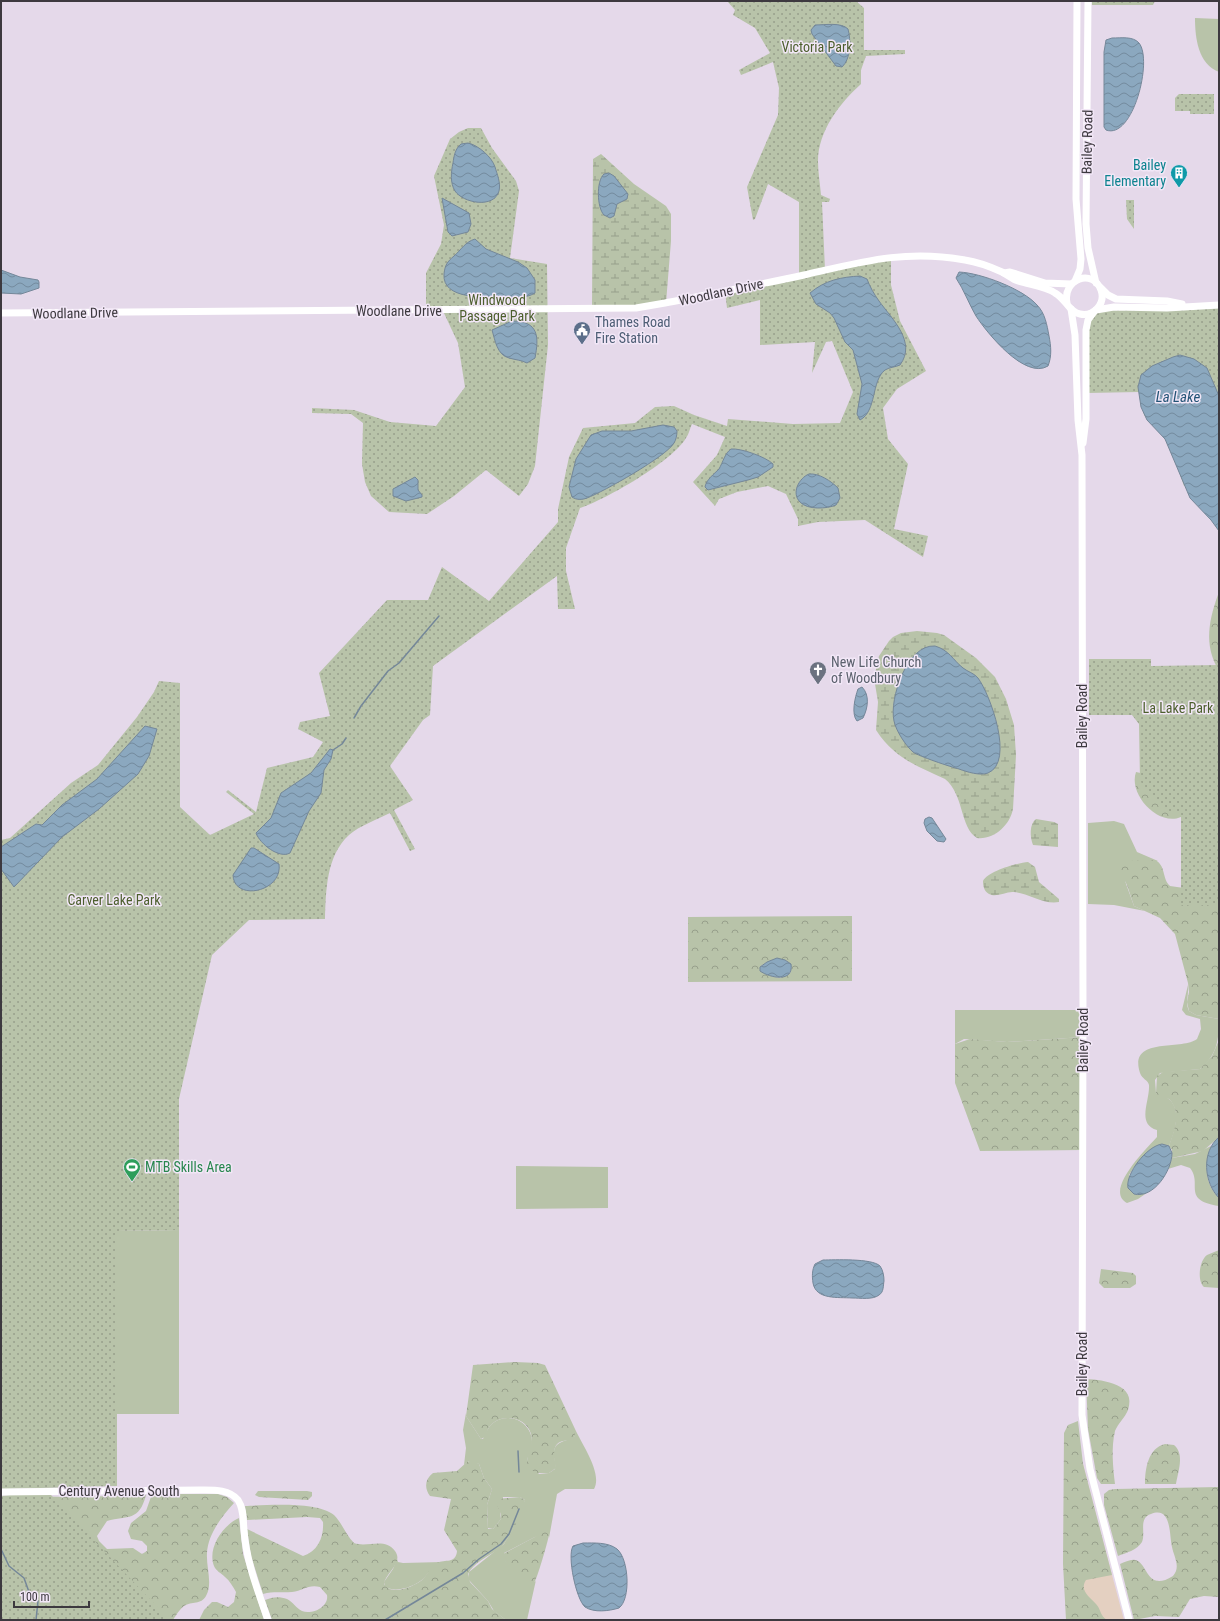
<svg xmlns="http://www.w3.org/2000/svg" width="1220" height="1621" viewBox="0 0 1220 1621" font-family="'Roboto Condensed',sans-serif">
<defs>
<pattern id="forest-crowns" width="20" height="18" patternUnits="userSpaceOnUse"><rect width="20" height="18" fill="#b8c3a9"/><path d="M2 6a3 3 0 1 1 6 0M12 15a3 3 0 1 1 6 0" fill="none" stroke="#979f8b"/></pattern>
<pattern id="wetland-marsh" width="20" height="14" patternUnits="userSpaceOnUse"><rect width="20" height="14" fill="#b8c3a9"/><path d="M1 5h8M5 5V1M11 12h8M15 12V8" fill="none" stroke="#979f8b"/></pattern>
<pattern id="park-dots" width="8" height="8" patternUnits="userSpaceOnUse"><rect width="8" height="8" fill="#b8c3a9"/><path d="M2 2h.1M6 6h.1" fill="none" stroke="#979f8b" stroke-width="1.8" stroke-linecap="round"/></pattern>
<pattern id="water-waves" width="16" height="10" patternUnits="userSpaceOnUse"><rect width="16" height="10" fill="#8ba8bf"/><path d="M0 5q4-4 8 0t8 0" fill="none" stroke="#738a9d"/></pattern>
</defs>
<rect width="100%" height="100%" fill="#e5d9ea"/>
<polygon fill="#e4d0c1" points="1083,1464 1095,1511 1124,1620 1082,1620"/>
<g fill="#b8c3a9">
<path d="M1195,18L1219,19V72C1198,64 1195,38 1195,18Z"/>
<polygon points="1114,821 1124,824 1137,852 1158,861 1133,861 1125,881 1134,906 1145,911 1114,905 1088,904 1088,823"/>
<path d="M1188,985C1189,994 1185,1003 1189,1011L1196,1015L1219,1019C1219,1040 1217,1055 1200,1069L1160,1073L1155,1080L1156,1093C1161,1095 1167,1097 1170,1100C1182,1112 1174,1133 1169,1146L1162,1144C1148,1151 1137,1161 1129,1175L1137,1195L1151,1190L1138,1199L1127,1203C1103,1191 1148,1147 1157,1137V1130C1136,1124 1150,1101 1149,1085C1148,1080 1142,1079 1140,1073C1128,1036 1181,1051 1197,1039L1201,1029L1200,1019L1186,1015L1182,1010Z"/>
<polygon points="955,1010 1083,1010 1083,1037 1007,1042 964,1039 955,1044"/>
<path d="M1211,1146C1205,1165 1204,1183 1219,1198V1206C1181,1200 1203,1184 1190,1168L1181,1165L1168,1169L1172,1158L1195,1154Z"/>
<polygon points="516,1166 608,1167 608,1208 516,1209"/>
<polygon points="179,1230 179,1414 116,1414 117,1231"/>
<path d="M466,1413V1416L481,1439H483C486,1433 488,1427 493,1423C509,1411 532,1422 532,1442C532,1449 529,1454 527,1460L539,1474L549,1473L555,1469C556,1463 553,1458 554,1452C555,1440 568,1442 575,1436V1429C581,1443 603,1473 594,1489H565L557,1494L549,1538V1535L535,1537L504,1553L506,1562L535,1582L536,1580L527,1620H506L494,1611L488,1601L468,1579L469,1572L504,1544L513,1529L525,1500L520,1497H503L500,1512L501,1519L493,1529L488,1528L487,1505L492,1489L484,1478L479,1464L469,1461L464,1465L466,1448L463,1430Z"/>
<path d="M397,1559L398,1562L403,1563L442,1562C434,1564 429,1573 423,1579C414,1587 396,1593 385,1587L384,1582L393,1569Z"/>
</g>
<g fill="url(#forest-crowns)" fill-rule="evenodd">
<path d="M1219,592V671C1203,645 1209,619 1219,592Z"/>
<path d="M1136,772L1163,778L1182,815L1181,817C1158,827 1128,794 1136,772Z"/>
<path d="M1155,860C1166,865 1162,879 1170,886L1184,888L1219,897V1019L1196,1015L1189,1011L1187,1002L1189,992L1188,983L1175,934L1160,918L1134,906L1127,885L1119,870L1120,865L1129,861Z"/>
<path d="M852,916V981L688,982V917ZM785,960L791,964V972L780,978L771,976L761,966L767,962Z"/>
<polygon points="1083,1037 1083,1150 980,1151 955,1083 955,1044 970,1039 1007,1042"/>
<path d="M1219,1040V1137L1203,1151L1172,1158V1150L1169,1146C1174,1131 1182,1112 1169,1099L1160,1097L1156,1093L1157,1076L1163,1072L1200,1069L1212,1056Z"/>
<path d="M1219,1250V1288L1204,1287C1197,1281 1199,1261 1207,1255C1211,1253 1215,1252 1219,1250Z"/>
<polygon points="1101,1269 1133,1273 1136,1276 1136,1284 1130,1288 1104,1288 1099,1283"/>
<path d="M515,1362L538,1363L545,1365L575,1429V1436L573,1439C569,1441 567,1440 563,1441C550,1444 555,1458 556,1468L549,1473H536L528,1467C524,1458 534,1447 531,1434C526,1416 501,1413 490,1426C487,1429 487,1434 485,1437L481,1439L466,1416L473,1365Z"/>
<path d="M1086,1379C1104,1380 1137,1384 1128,1410C1125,1418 1118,1423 1115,1431C1111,1448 1113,1467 1115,1484H1101L1097,1478L1088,1429Z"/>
<path d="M1078,1421L1083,1464L1112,1575L1086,1580C1079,1591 1090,1597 1096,1604C1101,1609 1100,1616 1107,1620H1066L1063,1564L1064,1433L1068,1425Z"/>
<path d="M1165,1444L1174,1445C1185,1454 1178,1472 1176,1484H1145C1145,1469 1148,1448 1165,1444Z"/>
<path d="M472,1460L479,1464L484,1478L492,1489L487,1505L488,1529H493L501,1519C502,1511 495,1507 497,1499L520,1497L525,1500C524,1511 508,1542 499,1549C489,1556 473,1563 468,1574L470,1582L488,1601L492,1609L506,1620H272L265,1600C272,1597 279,1596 287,1599C293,1602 296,1608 302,1611C312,1615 329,1607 327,1595L320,1587C308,1584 303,1591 292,1592C281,1593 274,1591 263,1594L251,1556L247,1529L303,1556C318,1551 324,1537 323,1522L320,1518L307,1517L247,1520L245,1506C267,1505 317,1501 334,1515C342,1523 346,1535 354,1543C367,1548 385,1537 395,1551C404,1563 385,1573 384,1584C391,1596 413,1587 422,1580C427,1575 430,1568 437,1563C445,1559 456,1564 457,1551L444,1530L451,1499L430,1496C424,1488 425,1479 433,1473L457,1471L467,1462Z"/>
<path d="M1219,1487V1597L1204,1596L1190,1599L1179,1617L1155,1616L1134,1620L1120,1564C1125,1562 1131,1559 1135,1560C1148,1562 1146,1593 1173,1576C1181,1567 1174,1557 1172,1547C1169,1535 1172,1506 1151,1514C1138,1518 1146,1533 1142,1542C1137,1550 1126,1553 1118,1556L1104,1505V1494L1109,1490L1115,1489Z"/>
<polygon points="258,1491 307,1491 312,1492 312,1496 308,1500 259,1497 255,1495"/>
<path d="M152,1494H218L227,1497L234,1503C222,1516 208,1534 207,1553C206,1567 213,1584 206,1596C201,1605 192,1601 184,1606C180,1609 176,1615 173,1620H52L1,1496L76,1497L146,1495C139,1522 128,1515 107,1521L97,1536L99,1541L107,1549L133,1548L142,1554L147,1551V1546L142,1541L131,1539L128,1531L131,1523L146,1511Z"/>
<path d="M239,1518L243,1554L264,1620H199L204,1610L212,1602H217L228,1607L234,1602L236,1592C233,1587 230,1581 225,1577C221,1573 216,1571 214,1566C207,1548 223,1525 239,1518Z"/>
<path d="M546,1531L549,1535C548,1541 537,1579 534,1583C521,1583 504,1566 503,1554Z"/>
</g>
<g fill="url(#wetland-marsh)">
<polygon points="601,154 634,184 666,206 671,214 671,241 666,303 592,309 593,159"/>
<path d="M917,631L937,633L944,635L976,658L995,677L1006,699L1014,725L1016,755L1013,809C1010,825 994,840 977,838C960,828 964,794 945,779C917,766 894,758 876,730L878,702L874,678L879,656L889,641L893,637L901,633Z"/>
<path d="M1036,819L1054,822L1058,824V847L1033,845C1030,838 1029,824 1036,819Z"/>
<path d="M1028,862L1035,867L1039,882L1059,899V902C1044,905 1028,893 1014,892C1006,891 997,898 989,894C984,891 983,886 983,881C988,871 1017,863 1028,862Z"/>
</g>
<g fill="url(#park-dots)">
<path d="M727,1H856L864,8V50H905V54L866,56L861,70V84C840,103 818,131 818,161C818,172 820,184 821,195L830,199L829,202H822L825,270L891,256V285L900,321L926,371L897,389L883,408L888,439L908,464L894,529L928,536L923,557L865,520L818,522L798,526V519L786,494L768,486L737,492L719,499L715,506L693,482L717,455L725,437L692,424C690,428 689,434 686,438C673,461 605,500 580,508L566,548V571L575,609H558L557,576L433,666L430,715L423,720L390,766L413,800L394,810L415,849L410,851L390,813C378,819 359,826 349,835C326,856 326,891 325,919L249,920L212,955L179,1099V1230L117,1231V1486L1,1489V840L10,838L71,783L98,765L137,717L154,692L159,681L180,683V807L210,835L254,814L226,792L228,790L256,812L267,768L313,757L323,742L298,729L300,722L330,716L319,673L387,600H428L442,567L489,601L558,522V509L569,457L583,428L635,423L655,407L674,406L694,415L727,426L728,419L793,424L840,423L853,392L832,341L826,342L812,373L815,342L760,345V300L727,308L725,291L799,275V202L768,184L755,219L753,220L747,187L778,115L779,88L773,62L741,75L739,70L770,53L755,28L733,15L735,10Z"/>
<polygon points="1092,1 1155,1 1153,5 1092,5"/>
<polygon points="1179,94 1214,94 1214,114 1190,114 1190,111 1175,111 1175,98"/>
<polygon points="468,128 481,128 492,148 516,181 519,191 510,258 547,264 548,345 535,466 528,484 519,496 486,470 454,496 427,514 389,512 371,496 365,482 362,464 363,423 351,414 312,413 312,408 354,410 390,422 436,426 465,387 458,343 443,311 426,311 426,273 441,244 444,225 434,176 450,139 459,132"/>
<polygon points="1126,200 1134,200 1134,229 1127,219"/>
<polygon points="1219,305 1219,486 1184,486 1177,466 1165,439 1144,415 1139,392 1087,393 1085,334 1095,311"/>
<polygon points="1089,659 1151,659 1151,666 1219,665 1219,905 1181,905 1181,813 1167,813 1140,781 1139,724 1132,715 1089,715"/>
<polygon points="10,1495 51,1495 163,1613 163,1620 1,1620 1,1496"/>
</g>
<g fill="url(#water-waves)" stroke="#748799">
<path d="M815,25C825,25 841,22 848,29C851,40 851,59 842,67L836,66L812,34L811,30Z"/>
<path d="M1112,38C1121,38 1133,36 1139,43C1153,60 1133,140 1106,130L1104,127V52L1106,40Z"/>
<path d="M468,143C478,145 492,157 495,167C497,174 501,183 499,191C494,209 463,203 455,191C450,183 451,172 453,163C454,156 455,149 461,144Z"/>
<path d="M604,174L609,173L614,176L628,194L627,199L617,204L614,216L610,218L604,215C597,208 596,181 604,174Z"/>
<polygon points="442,198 469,213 471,224 468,232 452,236 448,232"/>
<path d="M475,239L486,249L518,262L527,268L535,280V293C525,299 514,297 502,297C485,297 442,300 444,274C445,265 447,262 454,256C461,250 465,242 475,239Z"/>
<polygon points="1,270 20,277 38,280 39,282 39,288 21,294 1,293"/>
<path d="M959,272C981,273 1023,289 1037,305C1045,313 1047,325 1049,336C1051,346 1052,356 1048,366C1025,380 987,333 976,316C969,304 964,290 956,278Z"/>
<path d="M860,276L867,279C870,287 874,294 879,301C892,319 917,342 900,365C896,367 890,367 885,370C871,381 877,411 860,420L857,414L862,384L853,350L845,342L834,318L830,313L816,304L810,293C825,280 842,277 860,276Z"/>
<path d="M512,321C539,321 539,337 535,358L527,363C521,360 516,360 509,358C497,355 495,340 492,330Z"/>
<polygon points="1180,355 1194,359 1207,368 1219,396 1219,531 1211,520 1190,498 1165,439 1147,420 1141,407 1138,387 1141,375 1152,366 1173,357"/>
<path d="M663,425L674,427L677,431C677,435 676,440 674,443C667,456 603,492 587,498C582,500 576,500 572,497L569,487L576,459L591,435L602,431H631Z"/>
<path d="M731,449C741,448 766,457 773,464V467L758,477L748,480L708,490L705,487C706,480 714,474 719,469C723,462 725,453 731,449Z"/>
<path d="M809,474C819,473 831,481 838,488L840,498L836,505C827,509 807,510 800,502C791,493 799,478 809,474Z"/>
<polygon points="415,477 418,480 418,490 422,495 422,497 406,501 393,496 393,489"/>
<path d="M935,646C949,650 953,660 963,668C968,672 974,673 978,678C990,694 1015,762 988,773C980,776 967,772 959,769C951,767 918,756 913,752C906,746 896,731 894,721C889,699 907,644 935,646Z"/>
<path d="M862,687C870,695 868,708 863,718L857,721C851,714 855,697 858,689Z"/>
<polygon points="145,726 157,729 149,756 138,774 99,809 62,837 14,887 1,869 1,847 36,824 42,825 62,805 97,779"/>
<path d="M330,749L333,750L331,759L324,770L321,793L309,811L290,853C279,859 260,844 256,833L271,818L281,793L311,773Z"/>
<polygon points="929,817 932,818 946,839 944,842 937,841 927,831 924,823 925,819"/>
<path d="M251,848H254L279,864C283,892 234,902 233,875Z"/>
<path d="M777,958L785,960L791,964C794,983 770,978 760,971V967L767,962Z"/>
<path d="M1219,1137V1198C1204,1183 1201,1152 1219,1137Z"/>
<path d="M1162,1144L1169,1146L1172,1153C1172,1170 1154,1199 1134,1194L1128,1188C1125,1174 1147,1146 1162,1144Z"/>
<path d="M823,1260C834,1260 872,1258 880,1266C883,1270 884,1276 884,1281C883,1286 884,1292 879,1295C873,1300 860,1298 852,1298C838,1297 816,1300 813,1283C812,1276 812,1270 815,1264Z"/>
<path d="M583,1543C594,1543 608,1542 617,1549C629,1559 631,1599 619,1608C609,1611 594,1613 585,1607C576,1599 567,1556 573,1546Z"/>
</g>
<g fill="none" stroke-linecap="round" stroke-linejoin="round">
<g stroke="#748799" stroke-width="1.5">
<polyline points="354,718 361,706 388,671 399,663 439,616"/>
<polyline points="333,750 342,744 346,738"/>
<polyline points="518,1451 519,1472"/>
<polyline points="1,1549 9,1566 24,1578 29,1592 33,1595 33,1599 38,1601 36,1620"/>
<polyline points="385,1620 463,1573 479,1559 501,1544 509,1534 519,1509"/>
</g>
<g stroke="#fff" stroke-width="7">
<polyline points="1088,1 1086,224 1088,248 1096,283"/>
<polyline points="1004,273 1010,272 1045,283 1071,284"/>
<polyline points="1075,281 1080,269 1081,259 1076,199 1077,1"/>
<polyline points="1101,288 1108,295 1116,299 1167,301 1182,304"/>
<polyline points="1071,309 1075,335 1078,420 1082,455 1083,1020 1082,1415 1090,1469 1129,1620"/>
<polyline points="1096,310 1114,307 1167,308 1219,305"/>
<path d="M1,313L636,308L665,303C711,294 758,285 804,275C861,262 906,249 965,260C978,262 991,267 1002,272C1008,275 1012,279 1018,281C1030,285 1045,286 1055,293C1065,298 1069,312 1080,314C1093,317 1106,304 1101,290C1093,268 1062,279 1067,303"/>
<polyline points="1083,443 1086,419 1086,330 1088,320 1094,312"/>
<path d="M1,1492L200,1490C213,1490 229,1489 238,1500C244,1509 243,1520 244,1530C246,1561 258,1591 268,1620"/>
</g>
</g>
<defs>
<g id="building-pin" transform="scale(0.9)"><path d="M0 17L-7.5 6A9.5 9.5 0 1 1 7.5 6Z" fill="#0f9aa8" stroke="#f2e7f7"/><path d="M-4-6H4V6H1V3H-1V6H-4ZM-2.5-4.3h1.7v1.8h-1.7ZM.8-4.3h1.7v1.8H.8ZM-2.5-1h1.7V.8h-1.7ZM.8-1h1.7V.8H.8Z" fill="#fff"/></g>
<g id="civic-pin" transform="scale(0.9)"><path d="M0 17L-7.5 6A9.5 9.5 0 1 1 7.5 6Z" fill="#5c6f8a" stroke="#f2e7f7"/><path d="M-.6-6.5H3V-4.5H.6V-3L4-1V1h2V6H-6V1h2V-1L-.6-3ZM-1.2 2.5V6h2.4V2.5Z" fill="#fff"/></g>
<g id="church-pin" transform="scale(0.9)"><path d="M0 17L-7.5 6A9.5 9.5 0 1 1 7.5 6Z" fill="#6b7280" stroke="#f2e7f7"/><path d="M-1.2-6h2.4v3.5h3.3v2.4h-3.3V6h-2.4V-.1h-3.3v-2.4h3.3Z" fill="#fff"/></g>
<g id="stadium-pin" transform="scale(0.9)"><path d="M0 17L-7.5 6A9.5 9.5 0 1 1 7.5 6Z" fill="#2e9e5b" stroke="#f2e7f7"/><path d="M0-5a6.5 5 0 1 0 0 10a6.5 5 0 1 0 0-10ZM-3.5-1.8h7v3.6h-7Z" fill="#fff"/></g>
</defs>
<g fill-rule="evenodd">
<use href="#building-pin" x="1179" y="173"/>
<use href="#civic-pin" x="582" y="330"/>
<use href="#church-pin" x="818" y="670"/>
<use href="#stadium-pin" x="132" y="1167"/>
</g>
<g text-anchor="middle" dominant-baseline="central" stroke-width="3" stroke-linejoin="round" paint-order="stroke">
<g font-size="14" fill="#4c5f2d" stroke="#f2e7f7">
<text x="817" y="47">Victoria Park</text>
<text x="497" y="300">Windwood<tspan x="497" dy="16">Passage Park</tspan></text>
<text x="1178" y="708">La Lake Park</text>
<text x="114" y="900">Carver Lake Park</text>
</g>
<g font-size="14" fill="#3d393f" stroke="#f2e7f7">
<text transform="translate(1087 142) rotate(-89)">Bailey Road</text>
<text transform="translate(721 292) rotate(-12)">Woodlane Drive</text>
<text x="399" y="311">Woodlane Drive</text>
<text transform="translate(75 313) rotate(-1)">Woodlane Drive</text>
<text transform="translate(1082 716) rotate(-90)">Bailey Road</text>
<text transform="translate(1083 1040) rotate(-90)">Bailey Road</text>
<text transform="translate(1082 1364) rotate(-90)">Bailey Road</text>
<text x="119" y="1491">Century Avenue South</text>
</g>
<g font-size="14" fill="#0d838f" stroke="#f2e7f7" text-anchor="end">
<text x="1166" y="165">Bailey<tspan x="1166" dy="16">Elementary</tspan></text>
</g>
<g font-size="14" fill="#4e5e75" stroke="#f2e7f7" text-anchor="start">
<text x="595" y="322">Thames Road<tspan x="595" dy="16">Fire Station</tspan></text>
</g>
<g font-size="14" fill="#5b616d" stroke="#f2e7f7" text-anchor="start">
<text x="831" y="662">New Life Church<tspan x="831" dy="16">of Woodbury</tspan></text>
</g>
<g font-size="14" fill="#27864d" stroke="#f2e7f7" text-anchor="start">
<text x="145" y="1167">MTB Skills Area</text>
</g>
<g font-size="15" font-style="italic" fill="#225275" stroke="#f2e7f7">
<text x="1178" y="397">La Lake</text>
</g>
</g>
<rect width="1220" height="1621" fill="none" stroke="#3d393f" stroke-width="4"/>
<path d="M14 1601v6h75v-6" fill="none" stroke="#3d393f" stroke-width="2"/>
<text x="20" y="1601" font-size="12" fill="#3d393f" stroke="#f2e7f7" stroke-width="3" paint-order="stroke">100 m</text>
</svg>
